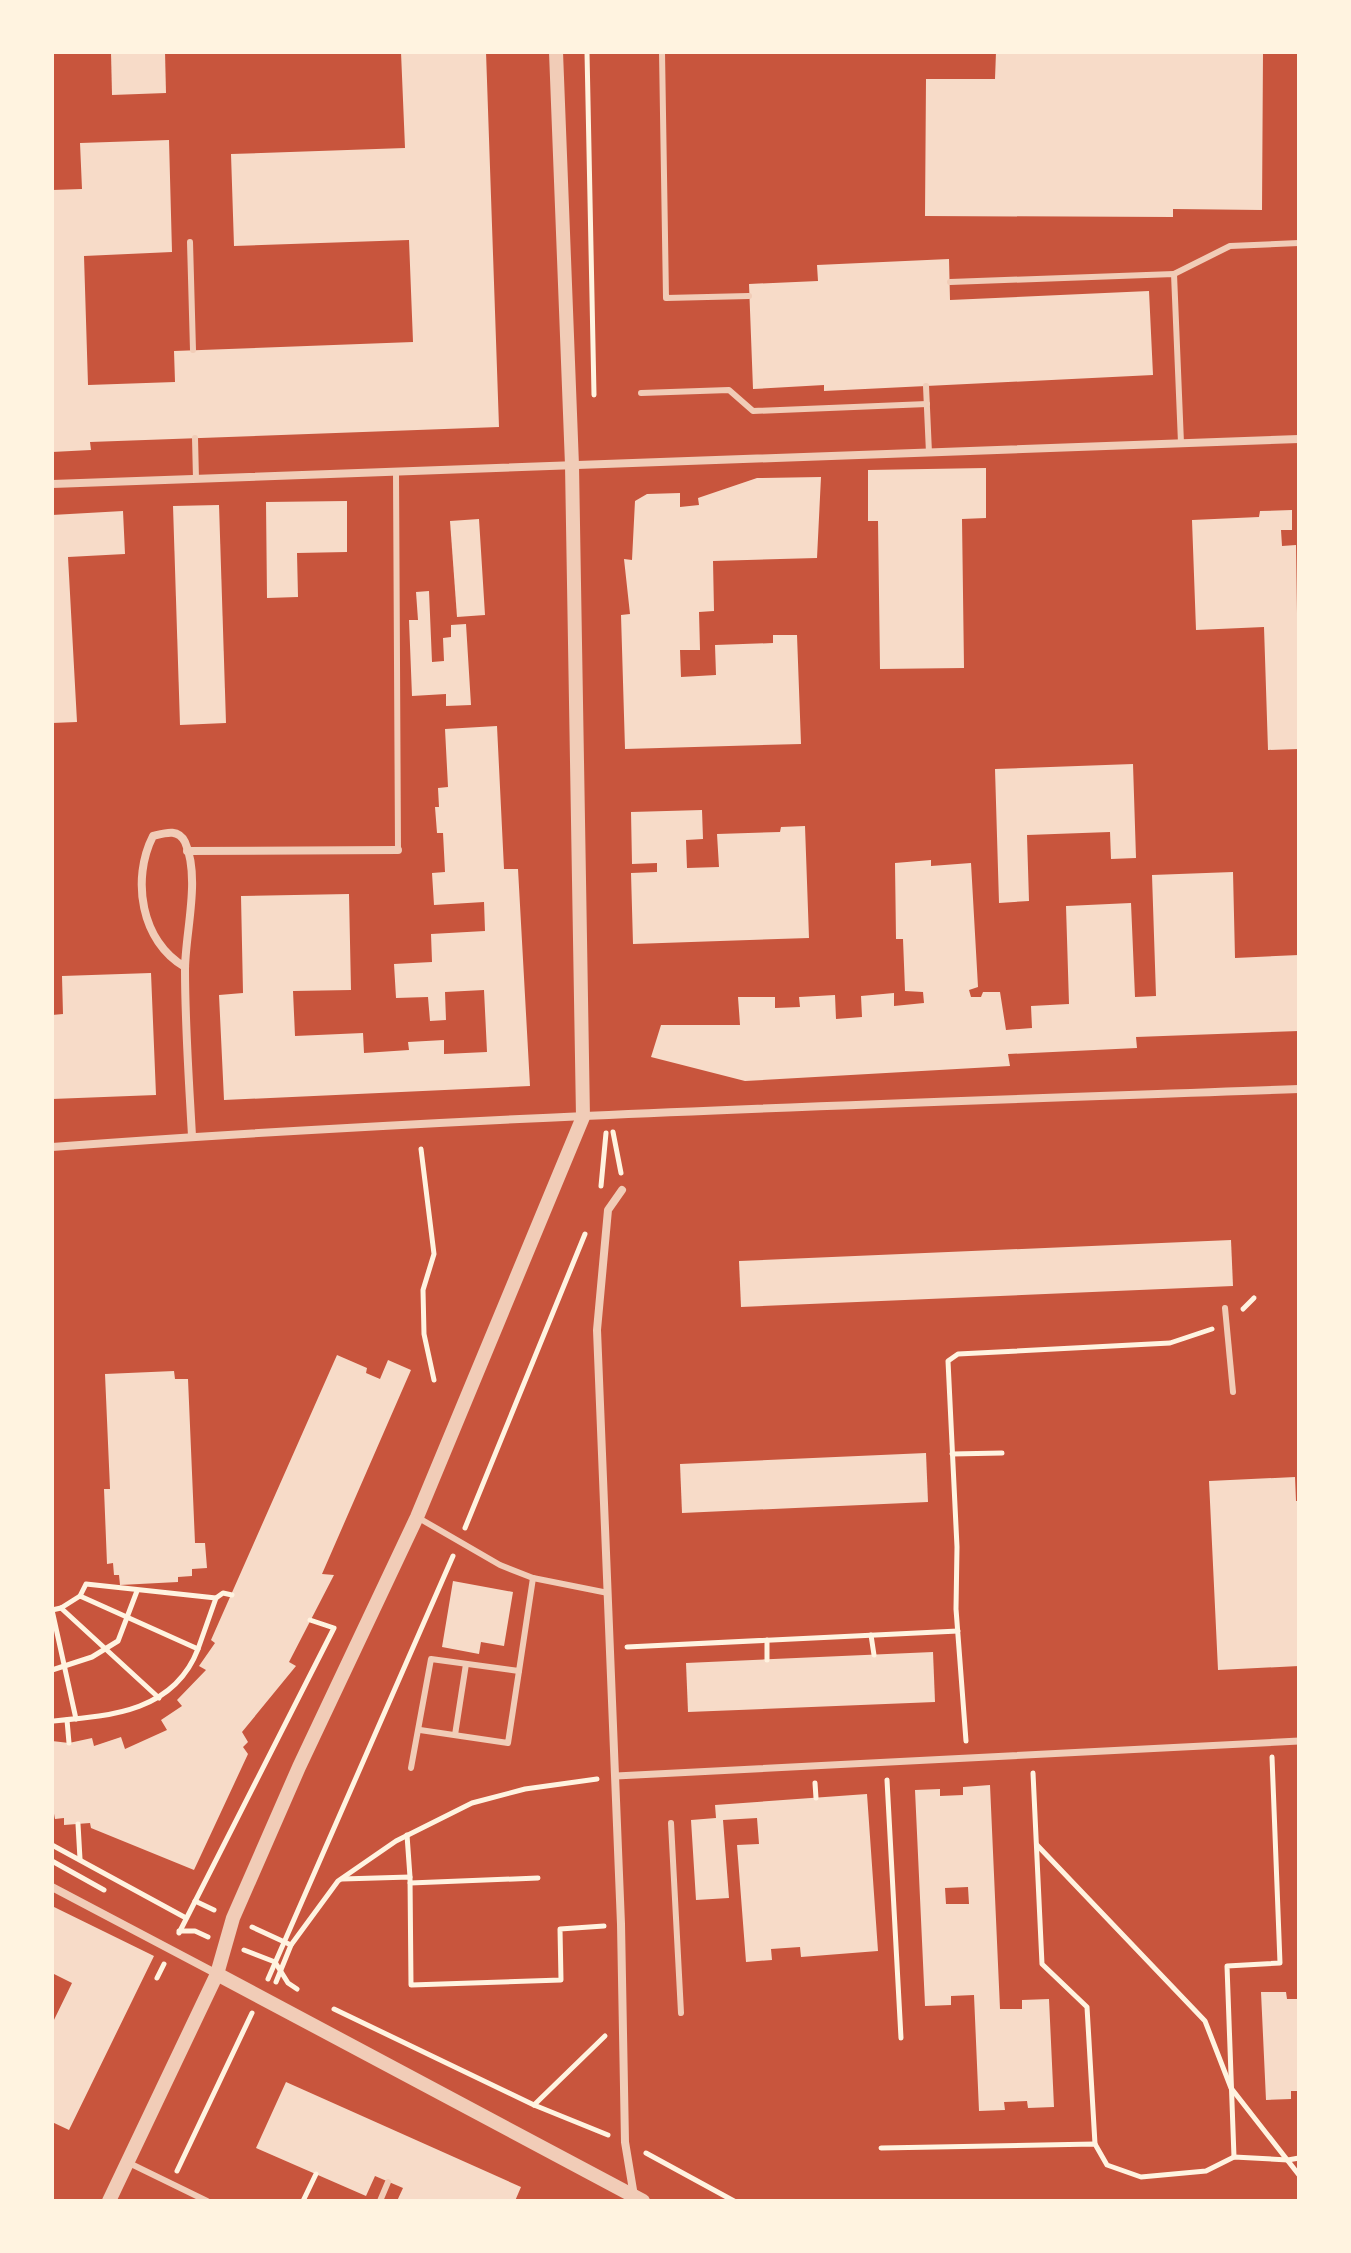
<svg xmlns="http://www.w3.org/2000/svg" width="1351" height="2253" viewBox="0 0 1351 2253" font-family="'Nunito Sans',sans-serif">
<rect width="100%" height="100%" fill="#c8553d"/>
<g fill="#f7dbc8" fill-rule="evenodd">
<polygon points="111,52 165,52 166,93 112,95"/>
<polygon points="401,52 486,52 499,427 90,442 91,450 52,452 52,190 82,189 80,143 169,140 172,252 84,256 88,385 175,382 174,351 413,342 409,240 234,246 231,154 405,148"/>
<polygon points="996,52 1263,52 1262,210 1173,209 1173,217 925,216 926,79 995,79"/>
<polygon points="949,259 950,300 1149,291 1153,375 824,391 824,385 753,389 749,284 818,281 817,265"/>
<polygon points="986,468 986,518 962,519 964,668 880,669 878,521 868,521 868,470"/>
<polygon points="821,477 817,558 713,561 714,611 699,612 700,650 680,650 681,677 716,675 715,645 773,643 773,635 797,635 801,744 625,749 621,615 630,614 624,559 632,560 635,501 647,494 680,493 680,507 699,505 698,498 757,478"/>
<polygon points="347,501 347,552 297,553 298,597 267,598 266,502"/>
<polygon points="219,505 226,723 180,725 173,506"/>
<polygon points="1292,510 1292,530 1281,530 1282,546 1296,545 1299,749 1268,750 1264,627 1196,630 1192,520 1259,517 1260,511"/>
<polygon points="123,511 125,554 68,557 77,722 52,723 52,515"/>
<polygon points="479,519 485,615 457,617 450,521"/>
<polygon points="429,591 432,662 444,661 443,638 451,637 451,625 466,624 471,705 446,706 446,694 412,696 409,620 418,620 416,592"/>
<polygon points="497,726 504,869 518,869 530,1086 224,1100 219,995 243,993 241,896 349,894 351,990 293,991 295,1036 363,1033 364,1053 409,1050 408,1042 444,1040 444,1054 487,1052 484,990 445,992 446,1020 430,1021 428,997 396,998 394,964 432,962 431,934 485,931 484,902 434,905 432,873 445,872 443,833 437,833 435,807 439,807 438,788 448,787 445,729"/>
<polygon points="1133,764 1136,858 1111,859 1110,832 1027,835 1029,901 999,903 995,769"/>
<polygon points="702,810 703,839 686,840 687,868 719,867 717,834 780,832 781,827 805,826 809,938 633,944 631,873 657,872 657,863 632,864 631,812"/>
<polygon points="931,860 931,866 971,863 978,987 969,990 971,997 981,997 983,992 1000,992 1006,1030 1032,1028 1031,1006 1069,1004 1066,906 1131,903 1135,997 1156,996 1152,875 1233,872 1235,958 1299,955 1299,1031 1136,1037 1137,1048 1008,1054 1010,1066 745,1081 651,1057 661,1025 740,1025 738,997 775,997 775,1008 800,1007 799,997 835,995 836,1019 862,1017 861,996 894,993 894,1006 924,1003 923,992 905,991 903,939 896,939 895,863"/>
<polygon points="151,973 156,1095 52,1099 52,1015 63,1014 62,976"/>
<polygon points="1231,1240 1233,1286 741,1307 739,1261"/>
<polygon points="337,1355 367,1368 366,1373 380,1379 388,1360 411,1370 322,1574 334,1575 289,1662 296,1666 242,1732 248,1742 243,1747 248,1754 194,1870 91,1828 90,1823 64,1825 64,1818 55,1819 52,1803 52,1741 69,1743 92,1738 94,1746 121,1737 125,1749 167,1730 161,1720 182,1706 177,1700 206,1670 199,1666 215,1643 211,1640"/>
<polygon points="174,1371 175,1379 188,1379 195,1543 205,1543 207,1568 192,1569 192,1576 178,1577 178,1582 120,1585 119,1575 114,1575 113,1563 107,1564 104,1489 110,1489 105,1374"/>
<polygon points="926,1453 928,1502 682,1513 680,1464"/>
<polygon points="1295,1477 1296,1501 1299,1501 1299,1666 1218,1670 1209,1481"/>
<polygon points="453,1581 513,1592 504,1646 481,1642 479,1654 442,1647"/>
<polygon points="933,1652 935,1702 688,1712 686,1663"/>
<path d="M990,1785L1000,2009H1022V2000L1049,1999L1054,2107L1028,2108L1027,2101L1004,2102L1005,2110L979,2111L974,1995L951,1996V2005L925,2006L915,1790L940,1789V1796L963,1795V1787ZM968,1887L969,1904H946L945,1888Z"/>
<polygon points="867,1794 878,1951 801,1957 800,1947 771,1949 772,1960 746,1962 737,1845 759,1844 757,1818 723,1820 729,1898 696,1900 691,1820 716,1818 715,1805"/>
<polygon points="52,1906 154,1956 69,2130 52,2122 52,2024 72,1983 52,1973"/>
<polygon points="1261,1992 1286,1992 1287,1999 1299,1999 1299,2091 1291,2091 1291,2099 1266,2100"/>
<polygon points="286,2082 521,2187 515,2201 397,2201 403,2188 375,2176 366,2196 256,2148"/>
</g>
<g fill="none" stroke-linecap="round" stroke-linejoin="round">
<g stroke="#fff3e0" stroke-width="5">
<polyline points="587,52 594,395"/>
<polyline points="613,1132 621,1173"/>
<polyline points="421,1149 434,1254 423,1290 424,1334 434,1380"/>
<polyline points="601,1186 606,1133"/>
<polyline points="1243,1309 1254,1298"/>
<polyline points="952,1454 1002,1453"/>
<polyline points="465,1528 585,1234"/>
<polyline points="80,1596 86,1584 216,1598 223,1593 232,1595"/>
<polyline points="61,1608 159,1698"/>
<polyline points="52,1610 61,1608 80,1596 198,1649 216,1598"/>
<polyline points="52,1610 76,1719"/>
<polyline points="871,1635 874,1655"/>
<polyline points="767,1640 767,1660"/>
<polyline points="627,1647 958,1631"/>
<polyline points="52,1670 92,1657 118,1641 137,1591"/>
<polyline points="67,1720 69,1743"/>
<path d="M52,1721C110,1716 174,1712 198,1649"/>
<polyline points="966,1741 956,1609 957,1547 948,1361 958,1354 1170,1343 1212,1329"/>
<polyline points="1033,1773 1042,1964 1087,2007 1095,2144"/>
<polyline points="887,1780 901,2038"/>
<polyline points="815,1783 816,1798"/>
<polyline points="78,1824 80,1859"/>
<polyline points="407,1835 410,1877"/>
<polyline points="52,1845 186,1918"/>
<polyline points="1037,1845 1205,2021 1231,2088 1299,2175"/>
<polyline points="52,1861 104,1890"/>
<polyline points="342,1879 410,1877 411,1985 561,1980 560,1929 604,1926"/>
<polyline points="410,1883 538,1878"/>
<polyline points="195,1901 214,1910"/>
<polyline points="252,1927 291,1945"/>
<polyline points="179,1931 195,1931 208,1937"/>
<polyline points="179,1933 334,1628 310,1620"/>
<polyline points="244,1950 275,1962 288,1983 297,1989"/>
<polyline points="157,1978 164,1964"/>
<polyline points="268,1979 453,1556"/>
<polyline points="276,1982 291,1945 338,1881 396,1841 472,1803 525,1789 597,1779"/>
<polyline points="334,2009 534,2105 608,2135"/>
<polyline points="534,2105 605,2036"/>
<polyline points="881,2148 1095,2144 1107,2165 1141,2177 1206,2171 1234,2157 1288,2160 1299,2158"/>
<polyline points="646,2153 734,2201"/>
<polyline points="1234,2157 1227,1966 1280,1963 1272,1757"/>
<polyline points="177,2171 252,2013"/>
<polyline points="303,2201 316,2174"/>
</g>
<g stroke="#f1ccb7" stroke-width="6">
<polyline points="662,52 666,298 749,296"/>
<polyline points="190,242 193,350"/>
<polyline points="1174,274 1230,246 1299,243"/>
<polyline points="950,282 1174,274 1181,443"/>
<polyline points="926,386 929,453"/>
<polyline points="641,393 729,390 753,411 927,404"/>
<polyline points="195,438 196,479"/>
<polyline points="396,472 398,850"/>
<polyline points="1225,1308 1233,1392"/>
<polyline points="417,1517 500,1565 533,1578 608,1593"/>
<polyline points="420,1730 508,1743 519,1671"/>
<polyline points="455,1735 466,1664"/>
<polyline points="411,1768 431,1659 519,1671 533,1578"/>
<polyline points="671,1823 681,2013"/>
<polyline points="127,2162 207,2201"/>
<polyline points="380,2201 388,2182"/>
</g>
<polyline stroke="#f1ccb7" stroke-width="7" points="616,1776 1299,1741"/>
<g stroke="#f1ccb7" stroke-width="8">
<polyline points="52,484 1299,439"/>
<polyline points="187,851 398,850"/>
<path d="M185,967C141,942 131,879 153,836C165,833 178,828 185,842C201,878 185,933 185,970C185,1025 189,1081 192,1136"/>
<path d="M52,1147C467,1116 883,1104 1299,1089"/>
<polyline points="622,1190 608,1210 597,1330 621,1924 625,2142 634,2196"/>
<polyline points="52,1887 217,1974"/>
</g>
<g stroke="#f1ccb7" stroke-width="14">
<polyline points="217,1974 643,2201"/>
<polyline points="109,2201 217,1974 233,1918 299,1767 417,1517 583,1117 572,465 556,52"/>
</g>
</g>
<rect width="1351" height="2253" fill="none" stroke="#fff3e0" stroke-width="108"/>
</svg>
